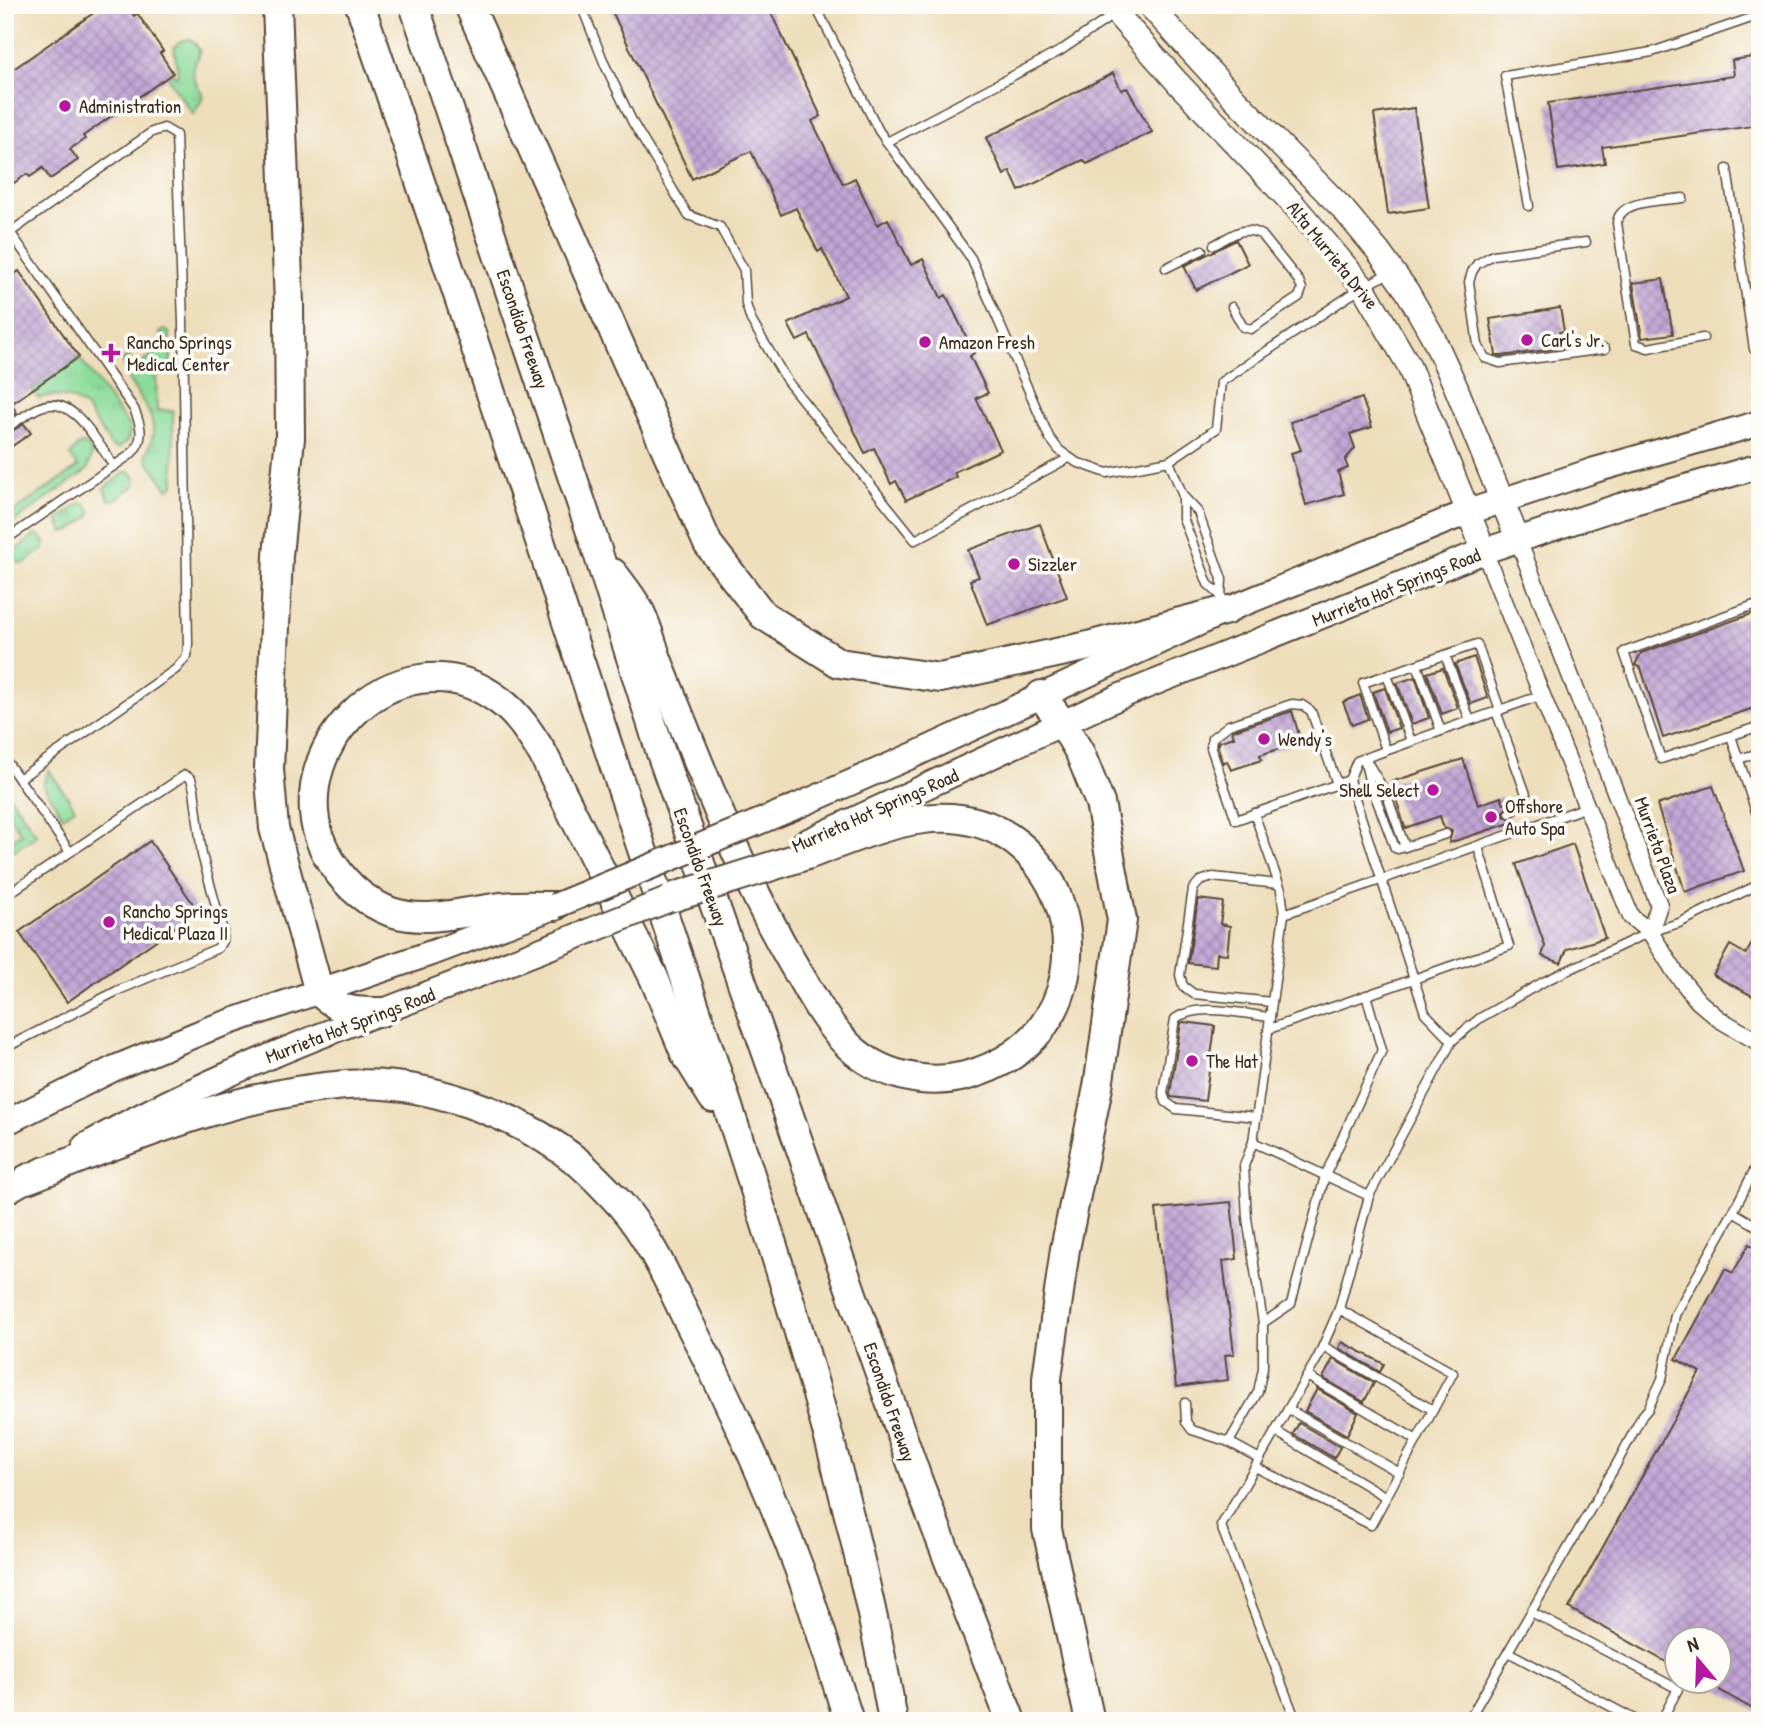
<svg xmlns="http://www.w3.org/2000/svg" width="1765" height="1726" viewBox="0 0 1765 1726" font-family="'Patrick Hand',sans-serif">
<defs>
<pattern id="grass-tufts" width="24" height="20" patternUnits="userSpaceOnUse" patternTransform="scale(1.75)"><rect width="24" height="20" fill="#8bdb9a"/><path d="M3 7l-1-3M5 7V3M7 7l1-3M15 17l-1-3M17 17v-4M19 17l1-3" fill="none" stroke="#79bc84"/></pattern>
<pattern id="garden-furrows" width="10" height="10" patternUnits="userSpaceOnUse" patternTransform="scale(1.75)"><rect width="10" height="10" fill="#8bdb9a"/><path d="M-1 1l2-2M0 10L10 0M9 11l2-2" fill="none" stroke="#79bc84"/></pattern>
<pattern id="building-cross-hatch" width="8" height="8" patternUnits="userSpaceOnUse" patternTransform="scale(1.75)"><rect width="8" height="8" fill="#c1a6d6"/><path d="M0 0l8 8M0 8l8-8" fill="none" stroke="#9e87ad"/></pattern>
</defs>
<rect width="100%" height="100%" fill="#fdfcf7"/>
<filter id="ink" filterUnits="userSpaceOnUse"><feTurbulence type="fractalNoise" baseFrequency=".0143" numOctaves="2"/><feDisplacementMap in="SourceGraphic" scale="14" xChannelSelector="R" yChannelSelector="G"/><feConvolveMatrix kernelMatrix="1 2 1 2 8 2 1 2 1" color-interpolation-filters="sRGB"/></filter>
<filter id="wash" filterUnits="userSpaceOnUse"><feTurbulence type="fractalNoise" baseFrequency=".00686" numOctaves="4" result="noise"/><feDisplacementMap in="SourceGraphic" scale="28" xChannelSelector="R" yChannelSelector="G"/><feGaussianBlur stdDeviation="1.57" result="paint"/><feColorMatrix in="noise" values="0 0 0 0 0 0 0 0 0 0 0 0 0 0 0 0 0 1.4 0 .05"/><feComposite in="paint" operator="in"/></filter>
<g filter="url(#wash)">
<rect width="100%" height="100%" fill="#edddba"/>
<g fill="url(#grass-tufts)" stroke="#63825c" stroke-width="2">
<path d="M191,39C210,57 190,59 193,74C198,98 212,87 193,114L167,77L173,73L175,76L178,74C179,57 163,41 191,39Z"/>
<path d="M165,330L170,333L171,367L169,370L156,371L157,410L173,411L174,486L168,489L146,458C147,450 153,442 153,432C155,405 125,388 123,361L128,356L135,367L168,344L160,333Z"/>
<path d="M79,357L128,425C132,435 127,443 118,449L112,447L85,407C70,396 56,394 38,398L32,390Z"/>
<polygon points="83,444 87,445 92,455 87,470 5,528 5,518 78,467 70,455 79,445"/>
<polygon points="126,472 131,472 136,480 135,485 115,500 109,500 104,488"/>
<polygon points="81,503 86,504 91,512 89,517 70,531 63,532 58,520"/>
<polygon points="35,535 40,536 45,543 44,549 24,563 18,563 12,555 13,552"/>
<polygon points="49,770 75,808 63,816 43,785"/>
</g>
<polygon fill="url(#garden-furrows)" stroke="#63825c" stroke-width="2" points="5,789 37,835 5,857 5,844 21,833 5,810"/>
<g id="blocks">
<g fill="url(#building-cross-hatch)">
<polygon points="105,5 126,5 134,16 137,13 163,51 160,53 173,73 83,136 85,139 70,149 78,160 50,179 43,168 30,177 27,174 5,189 5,75"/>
<polygon points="609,5 767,5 821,116 812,121 843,184 855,178 877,225 888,219 911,265 923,259 941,298 946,295 974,353 970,356 988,393 976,398 1001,450 954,472 956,477 906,500 896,481 891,484 874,448 865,453 809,335 797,341 788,324 846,296 822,249 818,252 796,208 781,215 751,151 692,179"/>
<polygon points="1760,56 1760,125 1602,147 1605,163 1558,170 1548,103 1734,76 1732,60"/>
<polygon points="1113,73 1121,90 1127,88 1152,132 1087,164 1083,160 1019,191 1010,171 1004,175 986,138"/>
<polygon points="1414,108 1429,208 1388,214 1374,114"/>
<polygon points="1236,240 1248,264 1196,290 1184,266"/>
<polygon points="19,271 79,357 11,404 17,413 5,421 5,281"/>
<polygon points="1663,279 1673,334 1642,338 1633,283"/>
<polygon points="1560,308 1564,331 1559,332 1562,348 1501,356 1496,355 1490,319"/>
<polygon points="1362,398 1372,427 1350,434 1355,448 1345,460 1348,468 1338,472 1344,494 1306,505 1291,453 1301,450 1290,422"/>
<polygon points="24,424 31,433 5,451 5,435"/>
<polygon points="1040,524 1067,597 987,625 970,580 979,577 968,550"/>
<polygon points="1760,611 1760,706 1663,738 1641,668 1635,665 1641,653"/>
<polygon points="1474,657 1488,698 1471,704 1455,664"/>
<polygon points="1443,668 1458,708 1442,714 1427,673"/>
<polygon points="1415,677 1429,718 1412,724 1397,683"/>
<polygon points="1385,688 1399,728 1387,732 1373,692"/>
<polygon points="1360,695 1368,719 1352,725 1343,702"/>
<polygon points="1292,711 1301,742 1260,755 1262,760 1231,770 1227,761 1223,763 1218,747 1218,742 1234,737 1232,731"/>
<polygon points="1463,759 1478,805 1501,797 1504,804 1507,802 1508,806 1504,811 1504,816 1512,819 1513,822 1449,843 1452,831 1444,828 1440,816 1405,828 1391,782"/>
<polygon points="1713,786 1744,871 1685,892 1657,805"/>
<polygon points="150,841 198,911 67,1002 19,932"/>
<polygon points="1573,844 1605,938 1567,949 1561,963 1542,956 1545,946 1516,864"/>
<polygon points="1198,899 1223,902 1220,924 1230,926 1227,954 1217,953 1216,966 1188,963"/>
<polygon points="1760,929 1760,1000 1713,975 1730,945 1746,954"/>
<polygon points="1184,1022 1215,1026 1205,1101 1171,1097 1170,1094 1181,1023"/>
<polygon points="1231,1202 1237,1259 1223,1261 1234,1354 1225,1355 1228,1380 1176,1387 1156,1209"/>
<polygon points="1749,1244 1760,1250 1760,1713 1719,1690 1719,1639 1677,1639 1677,1668 1569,1608 1700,1372 1676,1359 1725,1269 1733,1273"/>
<polygon points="1342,1342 1384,1364 1380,1372 1339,1348"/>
<polygon points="1333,1359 1374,1383 1364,1402 1323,1378"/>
<polygon points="1317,1389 1358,1413 1347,1435 1305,1411"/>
<polygon points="1299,1423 1340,1447 1334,1458 1293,1434"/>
</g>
</g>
</g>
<g filter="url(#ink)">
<use href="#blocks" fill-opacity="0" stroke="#564535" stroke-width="2"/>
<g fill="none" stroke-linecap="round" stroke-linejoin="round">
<g stroke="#564535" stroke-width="11">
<g id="lane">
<polyline points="581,5 605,65 633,123 688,215 720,227 744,270 746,304 751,320 787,381 915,540 1069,458"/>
<polyline points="815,5 879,131 971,258 1049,437 1059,450 1076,462 1107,473 1169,461 1216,429 1221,382 1349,296 1390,272"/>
<polyline points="887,142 1060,51 1128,5"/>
<polyline points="1727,169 1754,349"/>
<path d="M1683,198C1664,201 1619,199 1617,223L1636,344L1648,348L1703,338"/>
<polyline points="1529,206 1505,76 1652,52 1760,15"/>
<polyline points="5,236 152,132 164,128 176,135 183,322 188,644 187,656 176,669 19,779"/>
<polyline points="1586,242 1493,255 1477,264 1472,272 1469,282 1478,345 1485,358 1500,363 1605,349"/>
<path d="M1214,245C1232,236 1243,224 1262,235L1299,281L1302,289L1299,297L1251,329L1243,327L1232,307"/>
<polyline points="1166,268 1202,250"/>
<path d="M5,429C16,422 26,414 38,408C73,391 97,443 114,466"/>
<polyline points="1169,461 1183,496 1198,512 1222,579 1221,596 1225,605"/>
<polyline points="1183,496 1183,518 1208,584 1221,596"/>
<path d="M5,540L130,455C145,441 142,427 134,409L10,232"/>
<polyline points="1760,603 1624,652 1661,759 1760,726"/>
<polyline points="1445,655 1470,720"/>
<polyline points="1417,665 1441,731"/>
<polyline points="1387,675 1411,741"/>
<polyline points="1496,711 1526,794 1524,803 1510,813"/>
<polyline points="1731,736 1760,824"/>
<polyline points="1386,750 1363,683 1477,644 1500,710"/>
<polyline points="1364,758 1369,780 1395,848 1398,849 1446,834"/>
<polyline points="5,759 70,852"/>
<polyline points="1738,759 1760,753"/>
<polyline points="1366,760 1386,793 1405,847"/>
<polyline points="1337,784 1311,711 1302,705 1292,704 1229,725 1212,738 1211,748 1236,820 1349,780"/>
<polyline points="1254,813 1281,890 1284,914"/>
<polyline points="5,896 185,775 191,779 194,789 202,855 223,931 222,941 218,948 119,990 5,1048"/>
<polyline points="1272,1002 1194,994 1183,986 1180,975 1193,889 1200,881 1213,877 1278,884"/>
<polyline points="1269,1029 1509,946 1478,847"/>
<polyline points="1452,1041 1425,1013 1349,780 1357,761 1542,695"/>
<path d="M1257,1117L1176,1109L1166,1102L1163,1093L1175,1019C1198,1002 1242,1014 1270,1017"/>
<polyline points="1253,1142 1244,1166 1247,1218 1263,1323"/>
<polyline points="1369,1196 1253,1142 1284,914 1587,807"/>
<polyline points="1733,1212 1760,1228"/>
<polyline points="1323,1346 1433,1410"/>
<polyline points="1307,1376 1417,1440"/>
<polyline points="1185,1403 1186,1422 1192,1430 1229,1442"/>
<polyline points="1288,1409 1400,1473"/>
<polyline points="1275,1431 1386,1497"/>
<polyline points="1260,1459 1229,1442 1258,1392 1263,1368 1263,1323 1291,1304 1325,1176 1382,1050 1366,995"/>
<polyline points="1255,1467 1371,1525 1453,1373 1339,1309"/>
<polyline points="1531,1612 1678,1689 1661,1721"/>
<polyline points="1508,1652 1638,1721"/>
<polyline points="1296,1721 1221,1526 1318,1357 1339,1309 1369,1196 1452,1041 1480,1018 1545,981 1650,932 1679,923 1760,884"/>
<polyline points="1468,1721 1616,1465 1642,1416 1648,1409 1662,1379 1675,1315 1733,1212 1760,1159"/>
</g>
</g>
<g stroke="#564535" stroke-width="19">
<g id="street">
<polyline points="1518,540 1659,905 1650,932"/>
<polyline points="1484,551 1631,917 1650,932 1675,972 1698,1001 1719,1019 1760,1043"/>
</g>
</g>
<g stroke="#564535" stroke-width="26">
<g id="secondary">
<polyline points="1109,5 1177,82 1294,205 1363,287 1408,364 1484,551"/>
<polyline points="1149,5 1235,99 1343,209 1378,251 1407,291 1432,335 1455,385 1518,540"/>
</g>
</g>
<g stroke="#564535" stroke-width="28">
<g id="primary">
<polyline points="795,807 916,754 1227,610 1468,512 1595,470 1760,423"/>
<polyline points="804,843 1121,696 1484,551 1620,506 1760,466"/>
<polyline points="5,1123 115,1068 209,1029 440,950 551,908"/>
<path d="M85,1146C238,1059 405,1005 567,940"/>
<polyline points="5,1192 45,1169"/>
</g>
</g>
<g stroke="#564535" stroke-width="32">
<g id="highway">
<path d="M277,5L289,304L290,438L278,555L269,769L274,828L319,992C341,1012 352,1012 381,1012"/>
<path d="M360,5C461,298 557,594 655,888C746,1161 843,1436 893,1721"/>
<polyline points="414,5 597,550 661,753 918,1481 1011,1721"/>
<polyline points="469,5 708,544 763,615 839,663 940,678 1084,647 1227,610"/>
<path d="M613,573C622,585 633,598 640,612C647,626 651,641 656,656C664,678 673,700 682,722C715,804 748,887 793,964C810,992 825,1023 849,1046C879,1075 925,1086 965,1076C999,1067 1031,1048 1049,1017C1070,983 1072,939 1059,902C1050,876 1032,853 1010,838C946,794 871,832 807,855"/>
<polyline points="1041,695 1063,724 1080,753 1100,803 1122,920 1098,1087 1065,1249 1047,1378 1047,1529 1090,1721"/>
<path d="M555,906C538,906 519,905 502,907C466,911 427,924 391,912C368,903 348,887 334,866C262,763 397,622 500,701C519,715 531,735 543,754L654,978L685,1053L713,1098"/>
<path d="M27,1179C130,1139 235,1093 346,1085C424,1079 518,1114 578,1162C593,1175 608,1191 621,1205C650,1238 669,1282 688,1321C730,1402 768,1485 800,1571C818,1620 833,1671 849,1721"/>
</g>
</g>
<polyline stroke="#564535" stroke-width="3.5" stroke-dasharray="2 5" stroke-linecap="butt" points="5,596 7,599"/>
<use href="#lane" stroke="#fff" stroke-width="8"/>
<use href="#street" stroke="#fff" stroke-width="16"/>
<use href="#secondary" stroke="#fff" stroke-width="23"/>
<use href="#primary" stroke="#fff" stroke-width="24"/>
<use href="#highway" stroke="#fff" stroke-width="28"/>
<g stroke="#564535" stroke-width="28" stroke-linecap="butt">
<g id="primary-bridge">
<polyline points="555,906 795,807"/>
<polyline points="567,940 690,891"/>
</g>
</g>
<g stroke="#564535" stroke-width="32" stroke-linecap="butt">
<polyline id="highway-bridge" points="674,897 807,855"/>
</g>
<use href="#primary-bridge" stroke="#fff" stroke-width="24"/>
<use href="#highway-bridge" stroke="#fff" stroke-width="28"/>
</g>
</g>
<g fill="#b5179e" stroke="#fdfcf7" stroke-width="2.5">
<circle cx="65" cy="106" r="7"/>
<circle cx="1527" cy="340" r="7"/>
<circle cx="925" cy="342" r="7"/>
<path d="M107.5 342.5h7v7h7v7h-7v7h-7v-7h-7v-7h7z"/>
<circle cx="1014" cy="564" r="7"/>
<circle cx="1264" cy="739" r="7"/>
<circle cx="1433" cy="790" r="7"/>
<circle cx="1491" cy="817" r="7"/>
<circle cx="109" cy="922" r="7"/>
<circle cx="1192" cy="1061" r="7"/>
</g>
<g text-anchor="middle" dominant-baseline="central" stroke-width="7" stroke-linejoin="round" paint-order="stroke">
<g font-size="19" fill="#3b2a1e" stroke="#fdfcf7" text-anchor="start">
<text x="79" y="106">Administration</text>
<text x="1541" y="340">Carl's Jr.</text>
<text x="127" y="342">Rancho Springs<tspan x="127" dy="22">Medical Center</tspan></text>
<text x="939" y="342">Amazon Fresh</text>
<text x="1028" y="564">Sizzler</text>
<text x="1278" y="739">Wendy's</text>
<text x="1419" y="790" text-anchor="end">Shell Select</text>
<text x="1505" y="806">Offshore<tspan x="1505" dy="22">Auto Spa</tspan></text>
<text x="123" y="911">Rancho Springs<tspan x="123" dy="22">Medical Plaza II</tspan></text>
<text x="1206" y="1061">The Hat</text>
</g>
<g font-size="19" fill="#3b2a1e" stroke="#fdfcf7">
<text transform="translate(1333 255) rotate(51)">Alta Murrieta Drive</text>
<text transform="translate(523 329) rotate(71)">Escondido Freeway</text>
<text transform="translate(1396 587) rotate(-22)">Murrieta Hot Springs Road</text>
<text transform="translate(875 810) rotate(-24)">Murrieta Hot Springs Road</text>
<text transform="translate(1658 845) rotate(70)">Murrieta Plaza</text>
<text transform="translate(701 867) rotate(70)">Escondido Freeway</text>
<text transform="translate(350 1025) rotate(-21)">Murrieta Hot Springs Road</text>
<text transform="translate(890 1402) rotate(71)">Escondido Freeway</text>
</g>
</g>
<rect width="1765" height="1726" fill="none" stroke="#fdfcf7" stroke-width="28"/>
<g transform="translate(1698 1660) rotate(341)"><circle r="33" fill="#fdfcf7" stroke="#afa8a0" stroke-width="2"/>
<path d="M0-5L12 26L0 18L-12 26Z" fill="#b5179e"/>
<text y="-10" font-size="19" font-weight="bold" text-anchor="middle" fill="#3b2a1e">N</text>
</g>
</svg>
